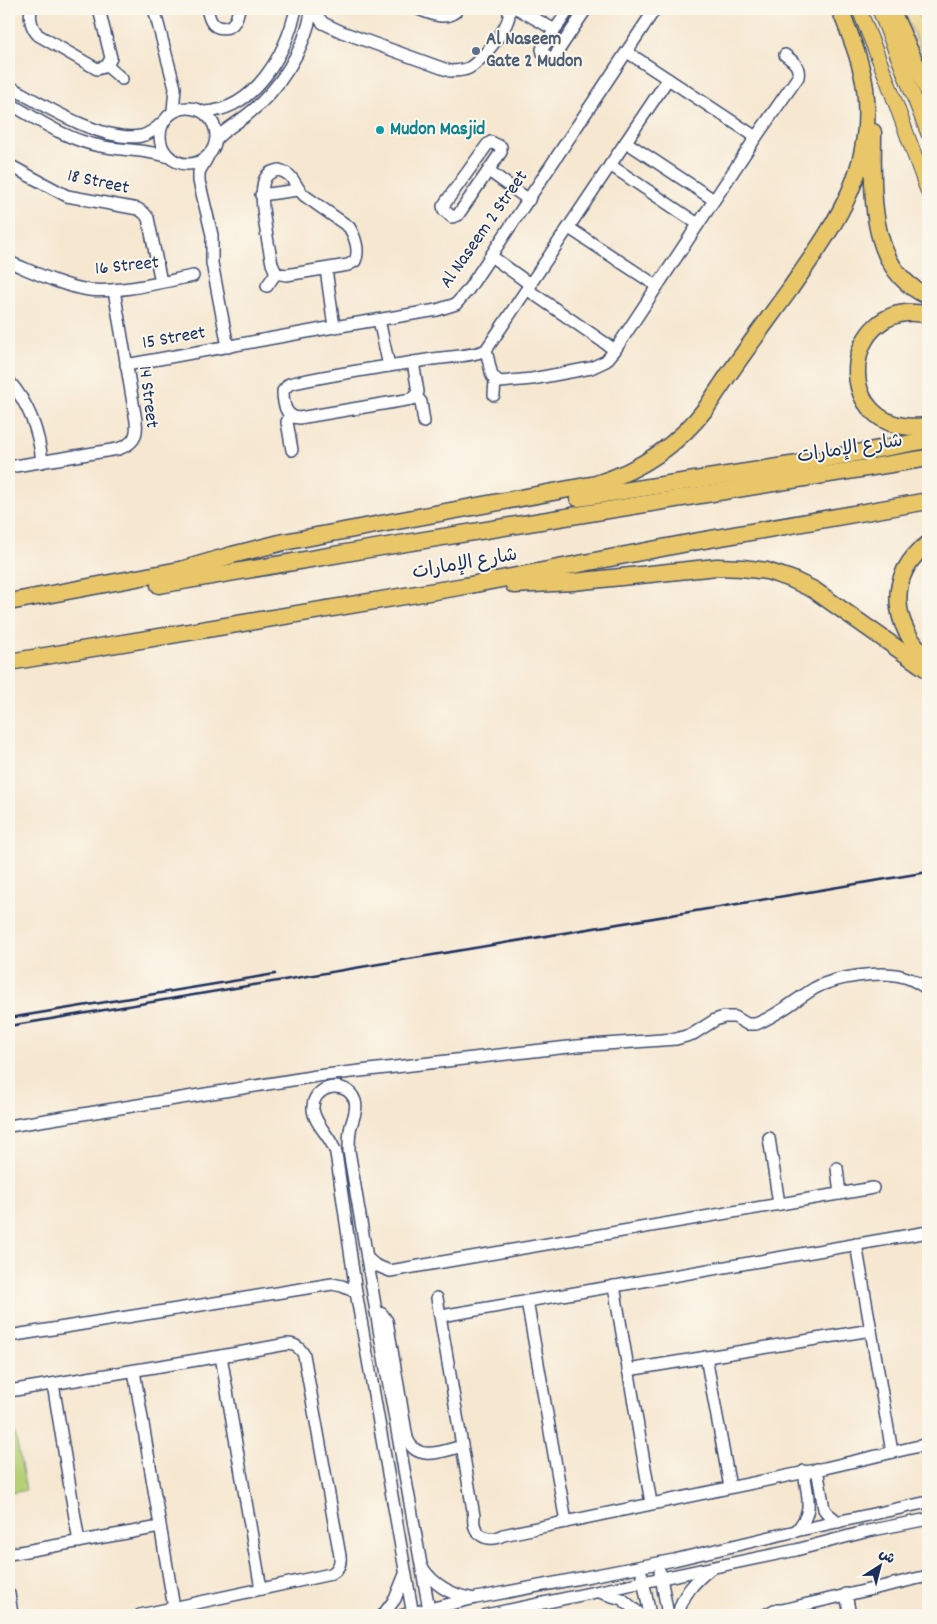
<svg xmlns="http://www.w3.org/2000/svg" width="937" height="1624" viewBox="0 0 937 1624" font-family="Dekko,'Playpen Sans Arabic',sans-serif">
<rect width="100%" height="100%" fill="#fbf7ec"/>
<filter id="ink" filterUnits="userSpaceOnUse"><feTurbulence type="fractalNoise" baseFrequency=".02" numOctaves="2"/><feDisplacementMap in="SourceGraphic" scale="10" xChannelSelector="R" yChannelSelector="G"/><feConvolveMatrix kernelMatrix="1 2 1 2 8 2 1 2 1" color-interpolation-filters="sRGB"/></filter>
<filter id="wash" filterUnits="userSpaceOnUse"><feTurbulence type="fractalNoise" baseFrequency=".0096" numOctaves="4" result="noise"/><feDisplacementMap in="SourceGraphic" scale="20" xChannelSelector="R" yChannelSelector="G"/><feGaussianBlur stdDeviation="1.12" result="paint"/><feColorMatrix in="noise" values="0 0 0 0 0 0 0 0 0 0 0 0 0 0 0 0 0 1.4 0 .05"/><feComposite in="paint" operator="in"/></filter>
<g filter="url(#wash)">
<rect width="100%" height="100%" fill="#f6e7d0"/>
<polygon fill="#b6d076" stroke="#68806a" points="15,1432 26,1490 12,1493 9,1479 9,1433"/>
<polygon fill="#eeda9e" stroke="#84847e" points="902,9 917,9 928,36 928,64"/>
</g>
<g filter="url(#ink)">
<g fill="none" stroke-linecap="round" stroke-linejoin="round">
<g stroke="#3c4b6f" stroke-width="14">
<g id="minor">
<path d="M31,9C29,19 31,27 38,35L97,69L107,66L111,58L99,9"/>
<polyline points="154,9 175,88 173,111"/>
<path d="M207,9C208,13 209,17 211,21C216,30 230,30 235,21C237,18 238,12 239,9"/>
<path d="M312,9L323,23L342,32L450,71C457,71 463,71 469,68C481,61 511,26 509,12"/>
<path d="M418,9C432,14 447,22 458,9"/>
<polyline points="518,9 555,30"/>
<polyline points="569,9 542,49 543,53 550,58 554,57 586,9"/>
<polyline points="627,52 756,137"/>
<polyline points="107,66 122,79"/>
<path d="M9,86C41,104 103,143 141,136C150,134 157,128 163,122"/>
<path d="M9,103C38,120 67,140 100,146C123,151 146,149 169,157"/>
<circle cx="188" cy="136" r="28"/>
<path d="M204,112C255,110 286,53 296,9"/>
<path d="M217,138C226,129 237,123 247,115C280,89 305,50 312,9"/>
<polygon points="491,142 501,147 501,152 458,215 452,217 444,210 443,206 487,145"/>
<polyline points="626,142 714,200"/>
<polyline points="207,158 199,172 199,181 212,235 212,263 228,347"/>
<polyline points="9,165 67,196 138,209 144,213 148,218 161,282"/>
<polyline points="610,165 698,224"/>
<path d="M279,170C296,175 293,186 305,196L349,227C355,236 360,251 355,261L348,265L286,275L276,273L272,264C269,246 256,190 266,177C269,172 274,171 279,170Z"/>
<polyline points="489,171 529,200"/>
<polyline points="261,195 298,190"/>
<polyline points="569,228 657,286"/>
<polyline points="491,256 531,285"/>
<path d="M9,262C34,272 62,286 89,290C120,293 162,282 193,276"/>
<polyline points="326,269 334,327"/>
<polyline points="267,286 276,273"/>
<polyline points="528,290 615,350"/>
<polyline points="379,320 389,366"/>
<path d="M486,350L492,376L500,382L532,379L591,368L606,361L615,350L756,137L798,77C800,66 794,62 785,55"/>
<path d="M413,362L418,392L412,399L299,418C285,417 283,403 283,391L289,384C337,373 385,367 433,359C447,357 475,356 486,350L668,79"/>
<polyline points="126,365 334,327 437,310 456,304 468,290 655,9"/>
<path d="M9,381C29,404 39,431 42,462"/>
<polyline points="494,395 495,380"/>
<polyline points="416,396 421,402 424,422"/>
<polyline points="290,416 287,422 292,450"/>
<path d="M9,467L118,449C133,444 138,437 136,421L114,290"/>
<path d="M9,1126L317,1076L577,1046L676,1039L693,1034L715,1020L724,1017H735L747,1024H756C777,1016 795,1000 815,988C835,977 882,970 904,977C913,979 921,985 928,989"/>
<polyline points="769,1138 779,1204"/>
<polyline points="837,1168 840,1194"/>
<polyline points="856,1244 892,1452"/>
<polyline points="367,1258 375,1265 390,1271 873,1188"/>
<polyline points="614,1286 651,1503"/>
<path d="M437,1298L474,1516C471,1534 488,1544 503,1535L825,1468L928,1444"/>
<polyline points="527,1301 566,1522"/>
<path d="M376,1311L382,1314L387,1321L407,1438C416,1463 443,1451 462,1446"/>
<polyline points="441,1316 928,1232"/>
<polyline points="9,1336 332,1284 342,1286 356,1292"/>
<polyline points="221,1356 261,1589"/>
<polyline points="706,1357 730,1487"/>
<polyline points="628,1370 871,1330"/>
<polyline points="134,1371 174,1608"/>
<polyline points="53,1384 79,1542"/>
<path d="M9,1391L221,1356L287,1344C296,1344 300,1348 304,1355L340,1556C341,1564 338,1570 331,1574L140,1615"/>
<polyline points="817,1469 824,1509 827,1513 838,1522"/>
<path d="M796,1531C815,1511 807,1496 804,1471"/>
<polyline points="9,1554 160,1527"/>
<path d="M422,1567C433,1584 451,1595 470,1598"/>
<polyline points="660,1572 668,1615"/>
<polyline points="642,1575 650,1615"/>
<polyline points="602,1593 622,1599 641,1615"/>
<polyline points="9,1594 12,1615"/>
<polyline points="846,1594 850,1615"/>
<polyline points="383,1615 395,1599 405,1574"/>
<polyline points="403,1615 476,1598 674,1560 800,1530 928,1502"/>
<path d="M413,1615L356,1292L336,1153C331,1136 314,1124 313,1109C312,1085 347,1078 355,1101C358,1111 351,1122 350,1131C349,1138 349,1144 349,1151L380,1335L430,1615"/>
<polyline points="486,1615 796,1550 868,1531 928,1519"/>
<path d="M678,1615C682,1595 694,1582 710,1569"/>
<polyline points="765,1615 774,1610 782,1610 928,1576"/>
</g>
</g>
<g stroke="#3c4b6f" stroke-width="16">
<g id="major">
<polyline points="859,9 886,77 928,192"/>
<polyline points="879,9 928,133"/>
</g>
</g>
<g stroke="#3c4b6f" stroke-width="19">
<g id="highway">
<polyline points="891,9 928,91"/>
<path d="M873,132C873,187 866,270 928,296"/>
<path d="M928,315C841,294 826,439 928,426"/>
<polyline points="578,498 791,465 928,440"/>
<path d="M928,544C886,574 891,627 928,658"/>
<path d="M181,570L232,555L284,542L596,484C641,470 678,445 707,407C733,366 762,328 790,289C835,224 875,172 865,88C861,60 850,35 840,9"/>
<polyline points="159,585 369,549 928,458"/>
<polyline points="514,585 573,582 717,567 742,568 767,571 791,579 814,590 928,670"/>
<polyline points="9,602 190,568"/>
<polyline points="9,662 465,586 693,542 928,501"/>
</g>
</g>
<use href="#minor" stroke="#fff" stroke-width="11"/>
<use href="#major" stroke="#e9c769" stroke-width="14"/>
<use href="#highway" stroke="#e9c769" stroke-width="16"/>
<g stroke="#1b2f5e" stroke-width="2.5">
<polyline points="9,1018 275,974"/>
<polyline points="9,1026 928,872"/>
</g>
</g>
</g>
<circle fill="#5c6f8a" stroke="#fbf7ec" stroke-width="2" cx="476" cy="51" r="5"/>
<circle fill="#0f9aa8" stroke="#fbf7ec" stroke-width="2" cx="380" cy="130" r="5"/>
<g text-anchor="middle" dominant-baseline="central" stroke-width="4" stroke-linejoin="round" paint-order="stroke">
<g font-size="19" font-weight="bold" fill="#4e5e75" stroke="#fbf7ec" text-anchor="start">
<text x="486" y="40">Al Naseem<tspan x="486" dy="22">Gate 2 Mudon</tspan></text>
</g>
<g font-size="19" font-weight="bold" fill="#0d838f" stroke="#fbf7ec" text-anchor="start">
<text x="390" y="130">Mudon Masjid</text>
</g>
<g font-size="19" fill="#1b2f5e" stroke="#fbf7ec">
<text transform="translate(98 183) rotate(12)">18 Street</text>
<text transform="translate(485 230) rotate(-55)">Al Naseem 2 Street</text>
<text transform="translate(127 267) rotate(-6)">16 Street</text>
<text transform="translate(174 339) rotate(-10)">15 Street</text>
<text transform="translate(147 397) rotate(83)">14 Street</text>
<text transform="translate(850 450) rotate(-9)">شارع الإمارات</text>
<text transform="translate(465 565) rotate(-10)">شارع الإمارات</text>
</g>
</g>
<rect width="937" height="1624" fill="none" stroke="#fbf7ec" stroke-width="30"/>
<g transform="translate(880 1566) rotate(36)" stroke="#fbf7ec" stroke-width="4" paint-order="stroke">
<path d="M0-4L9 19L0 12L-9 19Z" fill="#1b2f5e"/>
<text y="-8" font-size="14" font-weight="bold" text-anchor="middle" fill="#1b2f5e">ش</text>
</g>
</svg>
